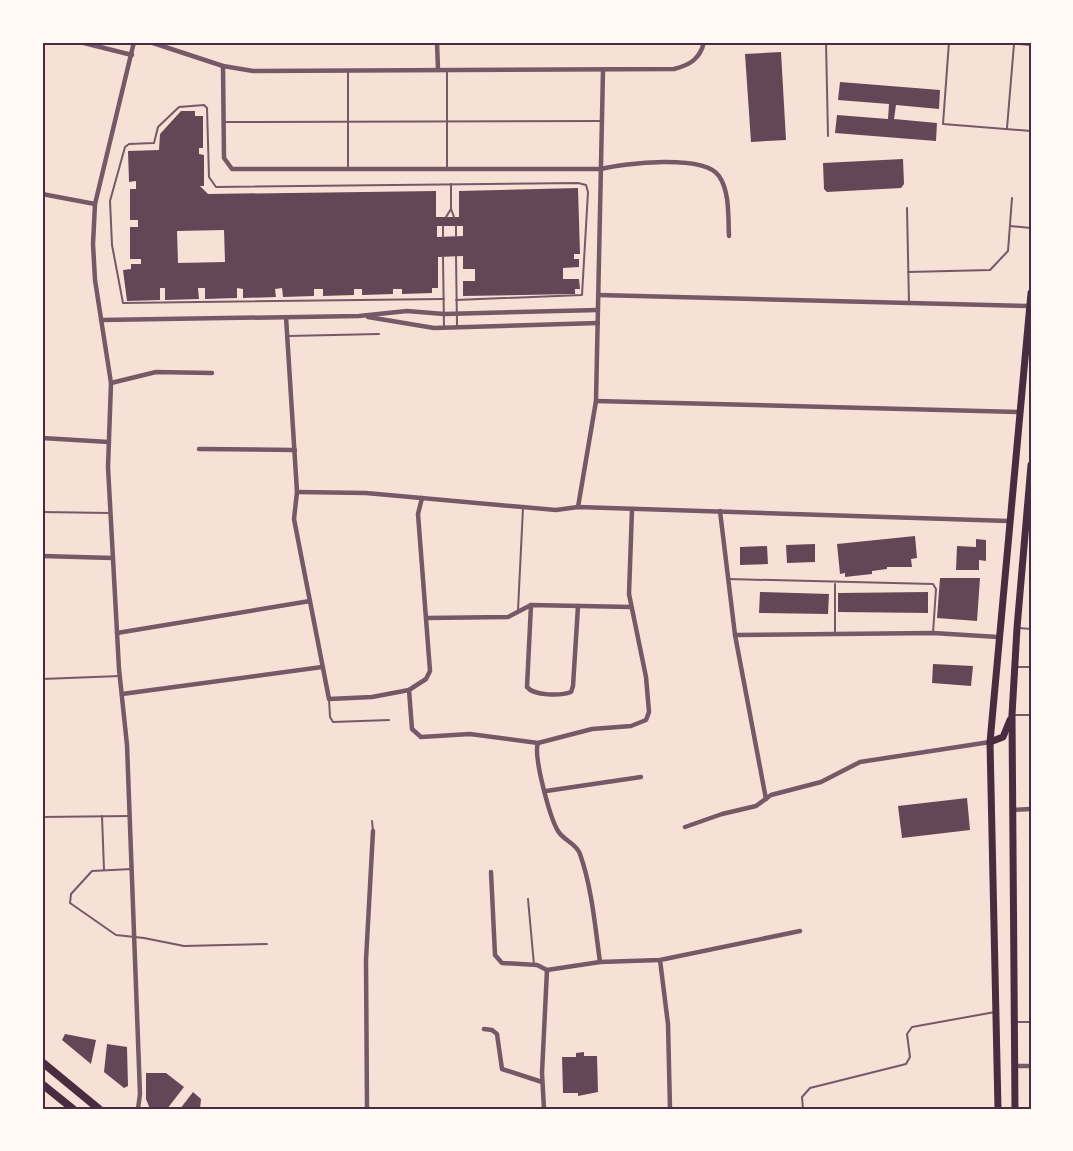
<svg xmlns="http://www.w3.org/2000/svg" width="1073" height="1151" viewBox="0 0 1073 1151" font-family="Ubuntu,sans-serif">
<rect width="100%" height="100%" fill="#f7e1d7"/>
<g fill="#644757" fill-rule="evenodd">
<polygon points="781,52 786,140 751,142 745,54"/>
<polygon points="840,82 940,90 939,109 896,105 894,119 937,123 936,141 835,133 837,115 888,119 889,104 838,100"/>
<path d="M181,111H195V116H203V148H199V154L204,155V186H200L208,194L436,191V217H459V191L578,188L580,254H574V259H579V267L563,268V279H579L580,289H575V294L463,296V281H475V269H463V256L438,257V288H432V293L402,294V289H393V294L362,295V289H354V295L323,296V289H314V296L283,297L282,288L275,289L276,297L243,298V289L237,288V298L205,299V288H198L199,299L165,300V288H160V300L127,301L123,270L131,269V264H141V259H130V227H138V220H130V189H136V181L129,182L128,151L159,150L160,134ZM437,226H463V236L437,237ZM224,230L225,262L178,263L177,231Z"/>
<polygon points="903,159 904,184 901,188 827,192 824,189 823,163"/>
<polygon points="915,536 917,558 911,559 912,567 887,567 887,569 872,571 872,574 845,577 845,573 840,574 837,544"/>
<polygon points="976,539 986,540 986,561 979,560 979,570 956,570 957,546 976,547"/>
<polygon points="815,544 815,562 787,563 786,545"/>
<polygon points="767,546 768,564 740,565 740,547"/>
<polygon points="940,578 980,578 977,621 937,618"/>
<polygon points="760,592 829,594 828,614 759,613"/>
<polygon points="928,592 928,613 838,612 838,593"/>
<polygon points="933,664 973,666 971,686 932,683"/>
<polygon points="967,798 970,830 902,838 898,806"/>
<polygon points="65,1034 96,1040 91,1064 62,1040"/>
<polygon points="107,1044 127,1047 128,1086 124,1088 104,1072"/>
<polygon points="584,1052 584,1056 597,1056 598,1092 578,1096 578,1093 563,1093 562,1057 576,1057 576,1053"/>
<polygon points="146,1073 166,1073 184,1087 167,1109 150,1109 146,1099"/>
<polygon points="193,1092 201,1099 200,1109 180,1109"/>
</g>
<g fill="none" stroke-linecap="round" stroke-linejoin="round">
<g stroke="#755966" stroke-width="2">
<polyline points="826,42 828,136"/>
<polyline points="949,42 943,124 1031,131"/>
<polyline points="994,42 1031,45"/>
<polyline points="447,70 447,169"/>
<polyline points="348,71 348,167"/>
<polyline points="224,122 602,121"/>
<polyline points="1007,128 1014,44"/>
<polyline points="451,184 451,209 454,217"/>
<polyline points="907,208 909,303"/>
<polyline points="446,217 451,209"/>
<polyline points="443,226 443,236"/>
<polyline points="456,226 456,236"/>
<polyline points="1010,226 1031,228"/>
<polyline points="456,256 457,326"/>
<polyline points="443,257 444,327"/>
<polyline points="908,272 990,270 1008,251 1012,198"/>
<polyline points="444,299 123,303 112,245 110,201 125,147 129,144 154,143 158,127 179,107 204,105 207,108 209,177 216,187 578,183 586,185 588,192 582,295 456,300"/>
<polyline points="288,336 379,334"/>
<polyline points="42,512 110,513"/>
<polyline points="728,579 933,584 936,589 933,633"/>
<polyline points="835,584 835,634"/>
<polyline points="518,610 523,508"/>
<polyline points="1019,628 1031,629"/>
<polyline points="1017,667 1031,667"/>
<polyline points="42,679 120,676"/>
<polyline points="329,699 330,717 333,722 389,720"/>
<polyline points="1013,715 1031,715"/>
<polyline points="102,816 104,870"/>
<polyline points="42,817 129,816"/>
<polyline points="372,821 373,831"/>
<polyline points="132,869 92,871 71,894 70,903 116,935 144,938 184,946 267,944"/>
<polyline points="528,899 534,965"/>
<polyline points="1017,1022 1031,1022"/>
<polyline points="803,1109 802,1097 810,1088 906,1064 910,1057 907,1034 912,1027 995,1012"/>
</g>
<g stroke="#755966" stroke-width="4.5">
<polyline points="80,42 132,55"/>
<polyline points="134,42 95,204 93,244 95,280 111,383 108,467 119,669 127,745 140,1094 138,1109"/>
<path d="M150,42L223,66L253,71L674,69C690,65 700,59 704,42"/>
<polyline points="437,42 438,70"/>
<path d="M223,66L224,158L232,169H601C625,163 704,154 719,176C730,192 728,217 729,236"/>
<polyline points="42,194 95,204"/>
<polyline points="598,295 1030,306"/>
<polyline points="286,317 297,492 294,519 329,699 372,697 409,690"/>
<polyline points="368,317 434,328 598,323"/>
<polyline points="101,320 359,316 407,311 444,314 598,310"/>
<polyline points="111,383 156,372 212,373"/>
<polyline points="596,401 1021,412"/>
<polyline points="42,438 109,442"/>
<polyline points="199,449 295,450"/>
<polyline points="297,492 366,493 556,510 578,507 1008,521"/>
<polyline points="422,498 418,514 430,671 426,679 409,690 412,729 421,737 470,734 538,743 592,729 631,726 646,720 649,712 646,677 629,594 632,509"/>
<polyline points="578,507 596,401 603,70"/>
<polyline points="720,511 735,635 766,799"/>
<polyline points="42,556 113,558"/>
<path d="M531,605L527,687C534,696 561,696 571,692L573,686L578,606"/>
<polyline points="426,618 508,617 531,605 631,607"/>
<polyline points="117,633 310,601"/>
<polyline points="735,635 933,633 998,637"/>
<polyline points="122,694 322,667"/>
<path d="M538,743C533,756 550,818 558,831C564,841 576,843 580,854C592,888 595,926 600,962"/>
<polyline points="546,791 641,777"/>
<polyline points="1013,810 1031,809"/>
<polyline points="685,827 722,814 756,806 771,795 821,782 860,762 990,742"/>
<polyline points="491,872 495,955 502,963 537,965 547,970 600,962 660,960 800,931"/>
<polyline points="660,960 668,1024 670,1109"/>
<polyline points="484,1029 492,1030 497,1034 502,1069 542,1082"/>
<polyline points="1015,1066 1031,1066"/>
<polyline points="367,1109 366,960 373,831"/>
<polyline points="544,1109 542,1073 547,970"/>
</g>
<g stroke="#4a2c40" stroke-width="7">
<polyline points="990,742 1003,737 1010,720"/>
<polyline points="998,1109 990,742 1031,293"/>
<polyline points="1015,1109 1012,715 1017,628 1031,465"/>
</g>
<g stroke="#4a2c40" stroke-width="8">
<polyline points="42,1062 99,1109"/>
<polyline points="42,1084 73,1109"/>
</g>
</g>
<rect width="1073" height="1151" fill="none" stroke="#fffaf5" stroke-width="87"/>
<rect x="44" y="44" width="986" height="1064" fill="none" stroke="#4a2c40" stroke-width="2"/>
</svg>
